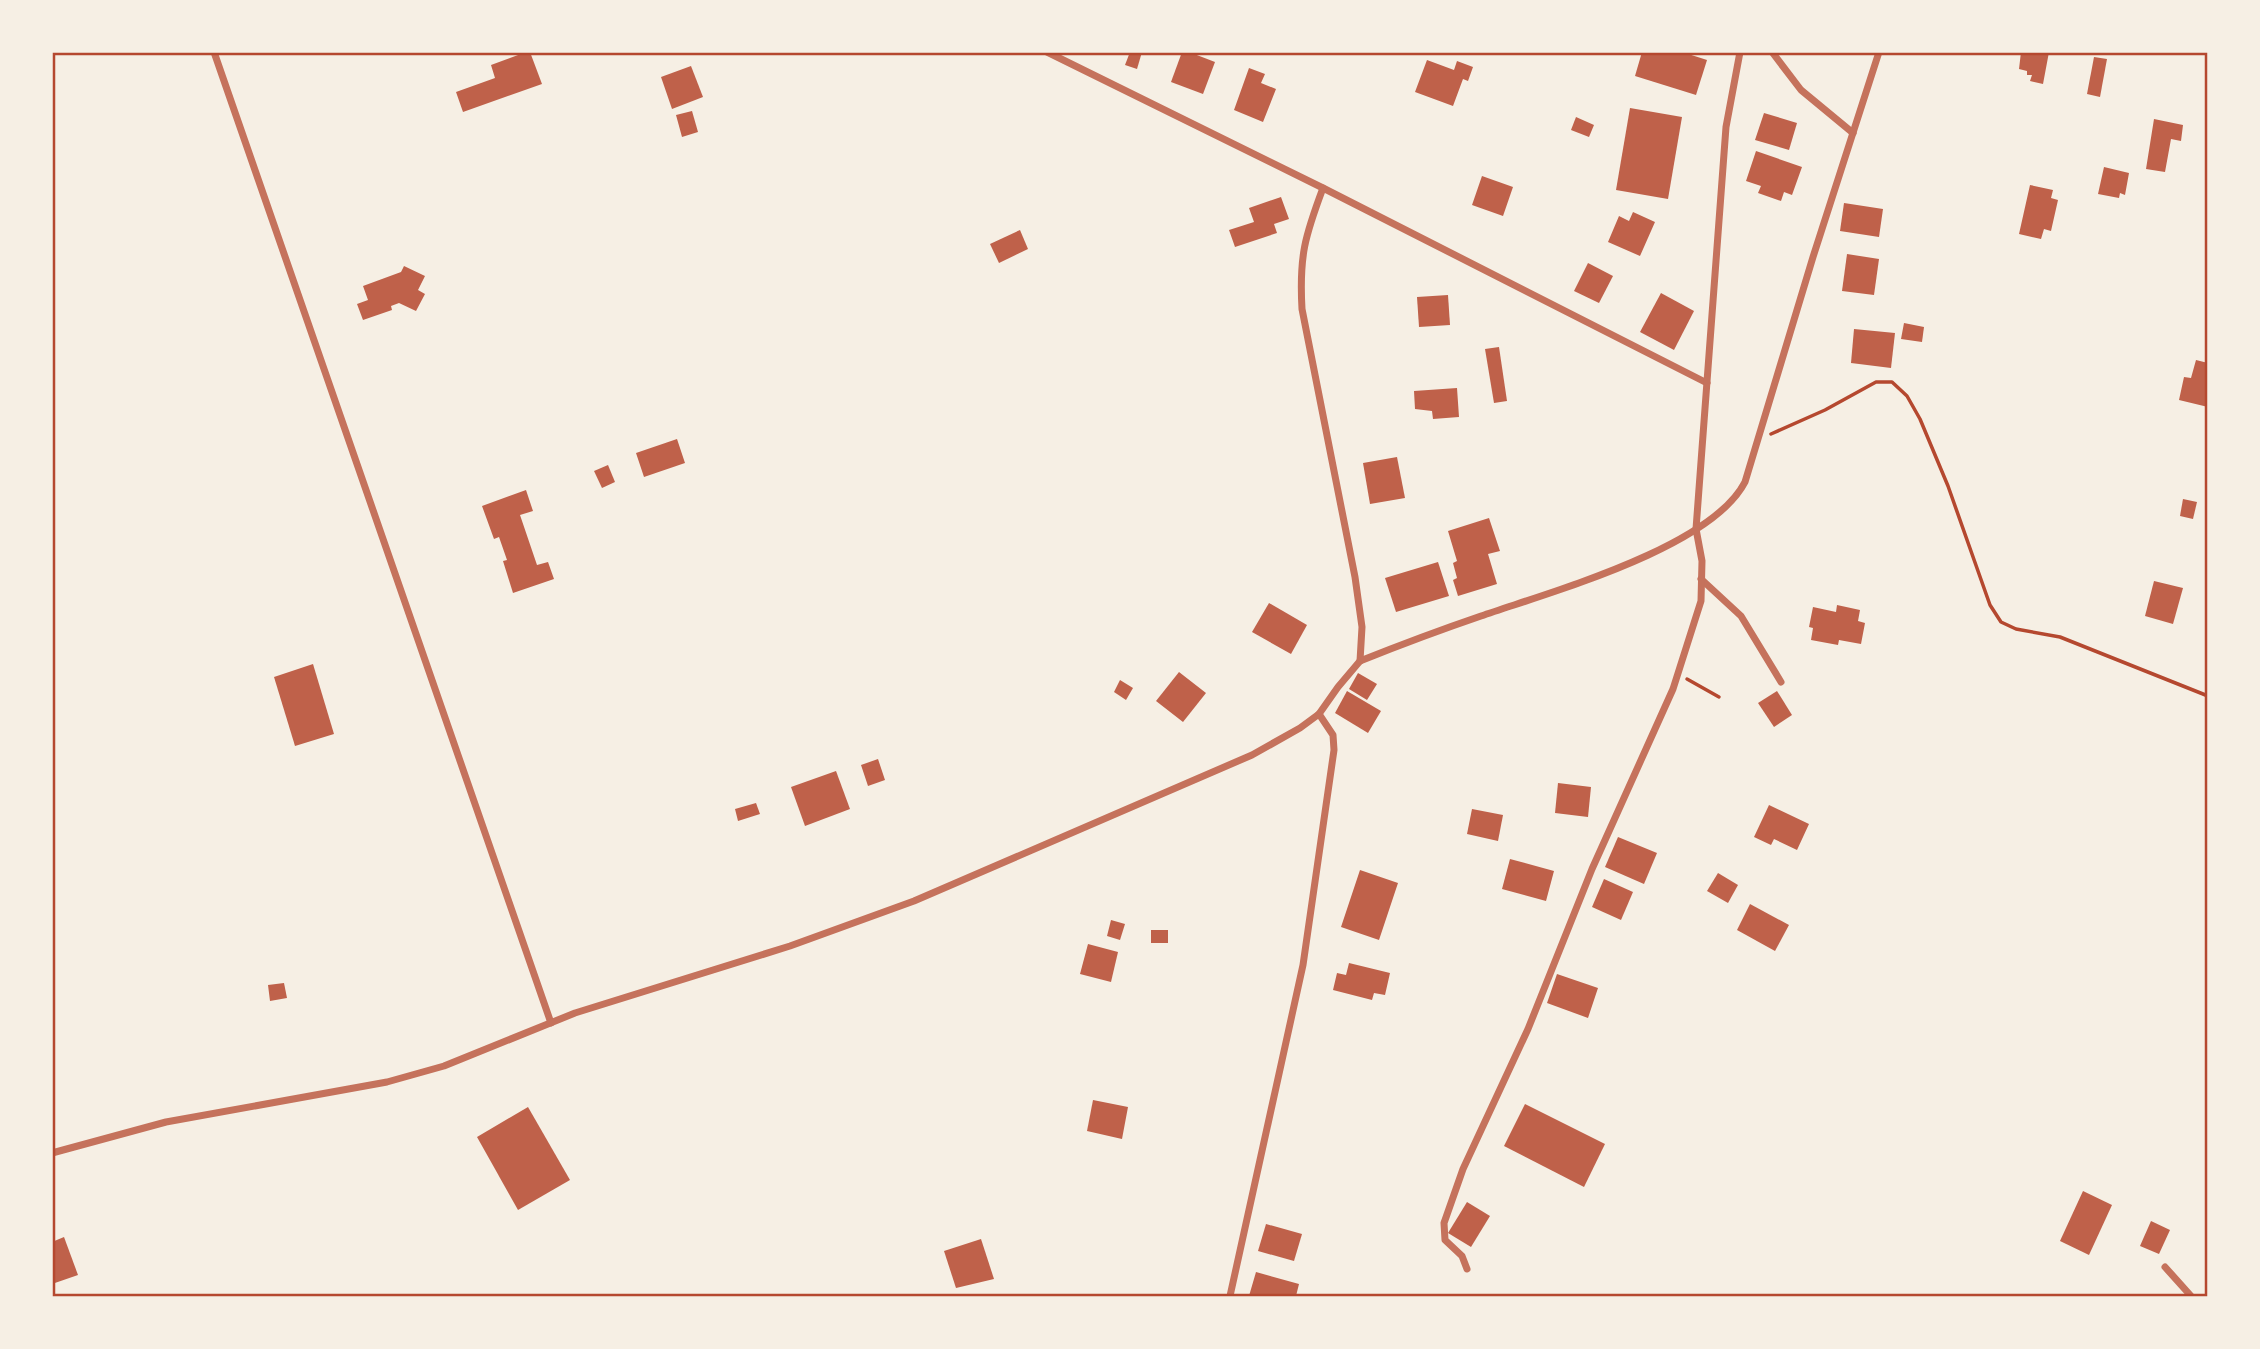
<svg xmlns="http://www.w3.org/2000/svg" width="2260" height="1349" viewBox="0 0 2260 1349" font-family="Ubuntu,sans-serif">
<rect width="100%" height="100%" fill="#f6efe4"/>
<g fill="#bf614a">
<polygon points="526,52 530,52 542,84 463,112 456,92 495,78 491,65"/>
<polygon points="1130,52 1142,52 1137,69 1125,65"/>
<polygon points="1182,52 1189,52 1215,62 1203,94 1171,82"/>
<polygon points="1642,52 1682,52 1707,60 1696,95 1635,76"/>
<polygon points="2021,52 2049,52 2043,84 2030,81 2032,75 2027,75 2027,71 2019,69"/>
<polygon points="2094,57 2107,59 2100,97 2087,94"/>
<polygon points="1427,60 1454,70 1457,61 1473,67 1468,81 1463,79 1453,106 1415,92"/>
<polygon points="691,66 703,97 672,109 661,77"/>
<polygon points="1249,68 1265,74 1261,83 1276,89 1263,122 1234,110"/>
<polygon points="1630,108 1682,117 1668,199 1616,190"/>
<polygon points="692,111 698,132 682,137 676,115"/>
<polygon points="1764,113 1797,123 1789,150 1755,140"/>
<polygon points="1576,117 1594,125 1589,137 1571,130"/>
<polygon points="2154,119 2183,125 2181,141 2171,139 2165,172 2146,169"/>
<polygon points="1756,151 1802,167 1792,195 1784,192 1781,201 1758,193 1761,186 1746,181"/>
<polygon points="2104,167 2129,173 2125,195 2120,193 2119,198 2098,194"/>
<polygon points="1482,176 1513,187 1503,216 1472,205"/>
<polygon points="2030,185 2053,190 2051,198 2058,200 2051,231 2044,229 2041,239 2019,234"/>
<polygon points="1281,197 1289,219 1274,224 1277,233 1235,247 1229,230 1254,222 1249,208"/>
<polygon points="1844,203 1883,209 1879,237 1840,231"/>
<polygon points="1633,212 1655,222 1640,256 1608,242 1619,216 1629,221"/>
<polygon points="1020,230 1028,249 999,263 990,244"/>
<polygon points="1847,254 1879,259 1874,295 1842,291"/>
<polygon points="1588,263 1613,276 1599,303 1574,291"/>
<polygon points="404,266 425,276 418,290 425,294 416,311 399,303 391,306 392,310 363,320 357,304 368,300 363,286 401,272"/>
<polygon points="1661,293 1694,311 1674,350 1640,332"/>
<polygon points="1448,295 1450,325 1419,327 1417,297"/>
<polygon points="1904,323 1924,327 1922,342 1901,339"/>
<polygon points="1854,329 1895,333 1891,368 1851,363"/>
<polygon points="1499,347 1507,401 1494,403 1485,349"/>
<polygon points="2196,360 2208,363 2208,407 2179,400 2184,377 2191,378"/>
<polygon points="1457,388 1459,417 1433,419 1432,411 1415,409 1414,391"/>
<polygon points="677,439 685,463 644,477 636,453"/>
<polygon points="1397,457 1405,498 1370,504 1363,463"/>
<polygon points="608,465 615,482 602,488 594,471"/>
<polygon points="526,490 533,511 520,515 537,565 548,562 554,579 513,593 503,561 507,560 499,537 494,539 482,506"/>
<polygon points="2183,499 2197,502 2193,519 2180,516"/>
<polygon points="1489,518 1500,551 1488,554 1497,584 1458,596 1453,580 1457,578 1453,563 1457,561 1448,531"/>
<polygon points="1438,562 1449,596 1396,612 1385,578"/>
<polygon points="2154,581 2183,588 2173,624 2145,616"/>
<polygon points="1269,603 1307,625 1291,654 1252,632"/>
<polygon points="1837,605 1860,610 1858,621 1865,623 1861,644 1839,640 1838,645 1811,640 1813,628 1809,627 1813,607 1836,612"/>
<polygon points="313,664 334,734 295,746 274,677"/>
<polygon points="1179,672 1206,693 1183,722 1156,701"/>
<polygon points="1358,673 1377,684 1367,700 1349,689"/>
<polygon points="1120,680 1133,688 1126,700 1114,692"/>
<polygon points="1347,691 1381,711 1368,733 1335,713"/>
<polygon points="1777,691 1792,715 1774,727 1758,703"/>
<polygon points="878,759 885,780 868,786 861,765"/>
<polygon points="836,771 850,809 805,826 791,787"/>
<polygon points="1558,783 1591,787 1588,817 1555,813"/>
<polygon points="756,803 760,814 738,821 735,809"/>
<polygon points="1769,805 1809,824 1797,850 1774,839 1771,845 1754,837"/>
<polygon points="1472,809 1503,815 1498,841 1467,834"/>
<polygon points="1618,837 1657,853 1644,884 1605,867"/>
<polygon points="1510,859 1554,871 1546,901 1502,889"/>
<polygon points="1360,870 1398,883 1379,940 1341,927"/>
<polygon points="1718,873 1738,885 1728,903 1707,891"/>
<polygon points="1604,879 1633,892 1621,920 1592,907"/>
<polygon points="1750,904 1789,925 1775,951 1737,930"/>
<polygon points="1111,920 1125,924 1120,940 1107,936"/>
<rect x="1151" y="930" width="17" height="13"/>
<polygon points="1088,944 1118,952 1111,982 1080,974"/>
<polygon points="1349,963 1390,973 1385,995 1374,993 1372,1000 1333,990 1337,973 1346,975"/>
<polygon points="1557,974 1598,988 1588,1018 1547,1003"/>
<polygon points="284,983 287,998 270,1001 268,985"/>
<polygon points="1093,1100 1128,1107 1122,1139 1087,1131"/>
<polygon points="1525,1104 1605,1144 1584,1187 1504,1146"/>
<polygon points="528,1107 570,1180 518,1210 477,1137"/>
<polygon points="2083,1191 2112,1205 2089,1255 2060,1241"/>
<polygon points="1467,1202 1490,1216 1471,1247 1448,1233"/>
<polygon points="2151,1221 2170,1230 2159,1254 2140,1246"/>
<polygon points="1266,1224 1302,1234 1294,1261 1258,1251"/>
<polygon points="64,1237 78,1275 52,1284 52,1242"/>
<polygon points="981,1239 994,1279 956,1288 944,1251"/>
<polygon points="1256,1272 1299,1284 1296,1296 1249,1296"/>
</g>
<g fill="none" stroke-linecap="round" stroke-linejoin="round">
<g stroke="#b5482f" stroke-width="3.5">
<polyline points="1771,434 1825,410 1876,382 1892,382 1907,396 1920,419 1948,486 1990,605 2001,622 2016,629 2060,637 2208,696"/>
<polyline points="1687,679 1719,697"/>
</g>
<g stroke="#c5725c" stroke-width="7">
<polyline points="214,52 551,1023"/>
<polyline points="1047,52 1323,188 1707,383"/>
<polyline points="1772,52 1801,90 1853,133"/>
<path d="M1323,188C1305,236 1299,256 1302,309L1355,577L1362,627L1360,661"/>
<polyline points="1701,579 1741,616 1781,682"/>
<path d="M52,1153L166,1122L387,1082L444,1066L575,1013L790,946L914,901L1252,755L1300,728L1319,714L1338,687L1360,661C1400,645 1440,630 1481,616C1550,592 1711,548 1745,482L1813,257L1879,52"/>
<polyline points="2165,1267 2191,1296"/>
<polyline points="1467,1269 1462,1256 1445,1240 1444,1223 1463,1169 1528,1029 1592,869 1673,689 1701,601 1702,561 1696,529 1726,127 1740,52"/>
<polyline points="1230,1296 1303,965 1334,750 1333,735 1319,714"/>
</g>
</g>
<rect width="2260" height="1349" fill="none" stroke="#f6efe4" stroke-width="108"/>
<rect x="54" y="54" width="2152" height="1241" fill="none" stroke="#b5482f" stroke-width="2.5"/>
</svg>
